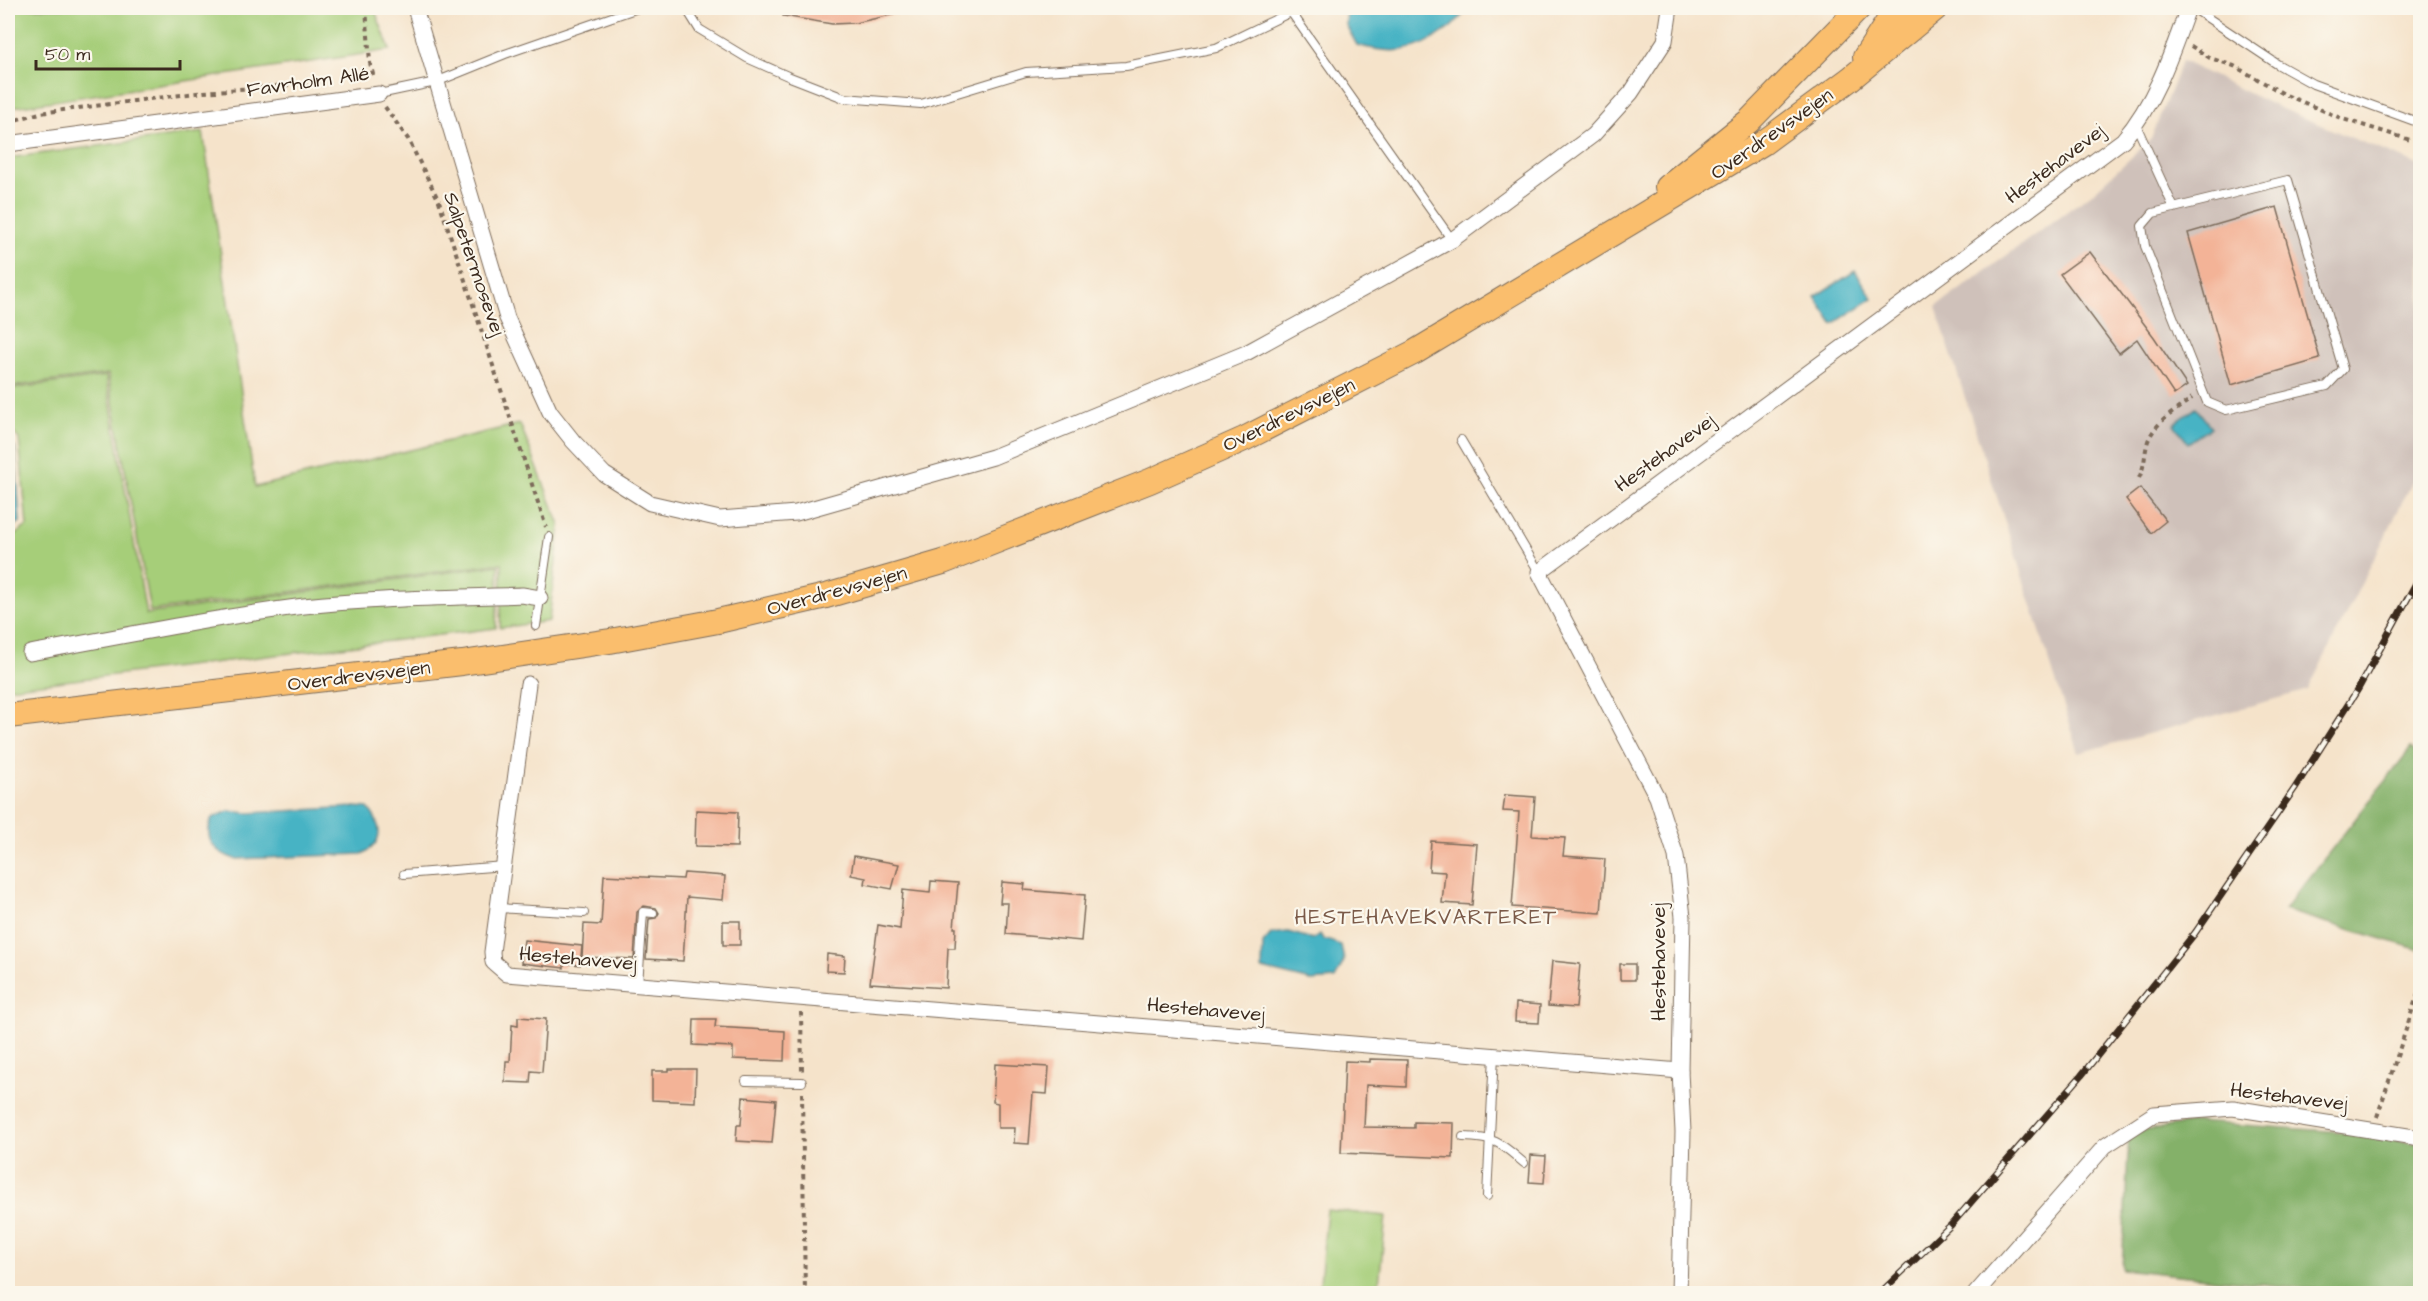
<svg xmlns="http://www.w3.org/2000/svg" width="2428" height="1301" viewBox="0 0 2428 1301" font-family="'Architects Daughter',sans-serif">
<rect width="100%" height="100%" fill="#fbf7ec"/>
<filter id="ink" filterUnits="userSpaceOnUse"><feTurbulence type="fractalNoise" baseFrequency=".0167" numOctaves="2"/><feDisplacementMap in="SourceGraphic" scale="12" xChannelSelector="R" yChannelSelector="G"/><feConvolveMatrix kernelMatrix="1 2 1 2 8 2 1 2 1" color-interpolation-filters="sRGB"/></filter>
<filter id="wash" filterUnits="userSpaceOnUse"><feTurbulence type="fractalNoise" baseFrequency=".008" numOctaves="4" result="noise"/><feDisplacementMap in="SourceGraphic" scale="24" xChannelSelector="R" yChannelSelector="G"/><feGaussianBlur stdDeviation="1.35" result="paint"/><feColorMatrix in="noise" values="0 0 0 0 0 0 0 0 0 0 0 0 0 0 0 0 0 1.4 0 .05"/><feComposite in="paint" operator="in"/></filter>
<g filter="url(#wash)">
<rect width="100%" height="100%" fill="#f5e3ca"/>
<polygon fill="#cfc1ba" points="2182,61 2277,107 2420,166 2420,467 2308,690 2079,753 1936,307 2095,191 2151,139"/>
<g fill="#a6ce79" stroke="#707c4c" stroke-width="1.5">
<polygon points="8,8 374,8 390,50 8,108"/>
<polygon points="203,132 255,487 520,424 560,525 549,621 500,628 502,563 150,611 108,374 8,387 8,158"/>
<polygon points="106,376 146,614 499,565 496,628 8,688 8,540 27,526 19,439 8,427 8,389"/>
<polygon points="1327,1210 1386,1216 1378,1293 1319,1293"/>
</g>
<g fill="#84b169" stroke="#606e44" stroke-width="1.5">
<polygon points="2411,748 2420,759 2420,950 2284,910"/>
<polygon points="2197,1122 2344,1132 2420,1144 2420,1293 2348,1293 2122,1269 2129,1133"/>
</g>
<g fill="#47b3c4" stroke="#416e71" stroke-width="1.5">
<path d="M1347,8H1471C1461,14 1456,24 1447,30C1416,53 1392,55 1357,45L1346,25Z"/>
<polygon points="1855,271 1873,298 1833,324 1815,297"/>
<polygon points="2196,408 2211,427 2188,443 2174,424"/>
<polygon points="8,440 15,447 20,522 8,530"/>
<path d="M355,807L368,808C383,826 384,843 362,854L235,859C214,852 203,840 212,818L229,811L248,813Z"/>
<polygon points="1288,932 1313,939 1320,934 1323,939 1341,945 1344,961 1335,979 1311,981 1262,969 1263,943 1271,934"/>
</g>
<g id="blocks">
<g fill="#f3b397">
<polygon points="784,8 895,8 896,14 855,23 832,24 783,16"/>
<polygon points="2277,207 2320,359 2231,385 2188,233"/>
<polygon points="2090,252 2154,337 2187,386 2174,395 2137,339 2119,353 2060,274"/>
<polygon points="2140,488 2166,521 2151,533 2126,499"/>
<polygon points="1505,795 1535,797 1532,836 1565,838 1563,856 1605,859 1601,913 1512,907 1519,812 1503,811"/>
<polygon points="696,810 738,812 737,847 695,846"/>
<polygon points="1431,841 1477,844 1472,905 1442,903 1445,872 1429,871"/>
<polygon points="854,856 899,864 892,889 865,884 866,878 851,875"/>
<polygon points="684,873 725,876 723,900 687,897 683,961 646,959 649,919 656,918 659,913 656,908 644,906 637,912 634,959 582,957 584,924 601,925 604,875 683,879"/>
<polygon points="931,881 958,883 954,928 956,928 955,948 948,948 946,988 870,983 878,925 900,929 903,890 930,893"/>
<polygon points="1002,882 1025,884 1024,890 1085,895 1081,941 1006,934 1008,903 1000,903"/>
<rect x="723" y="921" width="17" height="24"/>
<polygon points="524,940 582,946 580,965 564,963 564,968 521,963"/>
<polygon points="827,954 845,956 844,972 826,971"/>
<polygon points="1552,961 1580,964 1576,1008 1548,1006"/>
<rect x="1620" y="964" width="15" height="16"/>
<polygon points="1516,1003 1540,1005 1539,1023 1515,1022"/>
<polygon points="518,1017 546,1019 542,1072 531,1071 530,1083 505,1082 506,1061 510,1061 512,1025 518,1026"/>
<polygon points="694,1019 716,1019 715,1027 785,1031 784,1061 733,1059 733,1047 693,1045"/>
<polygon points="1370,1059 1407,1060 1406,1087 1366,1085 1364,1127 1414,1128 1414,1122 1454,1123 1453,1158 1341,1153 1345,1061 1370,1062"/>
<polygon points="995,1064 1049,1067 1047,1094 1033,1093 1029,1144 1014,1143 1015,1128 998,1128 998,1103 993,1102"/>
<polygon points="669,1069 696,1069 695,1102 652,1100 652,1071 669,1071"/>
<polygon points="743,1097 776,1100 772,1143 736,1141 737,1125 741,1125"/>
<polygon points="1531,1155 1546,1156 1544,1183 1529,1182"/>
</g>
</g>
</g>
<g filter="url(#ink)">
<use href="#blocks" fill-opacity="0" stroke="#7c6b5a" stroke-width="1.5"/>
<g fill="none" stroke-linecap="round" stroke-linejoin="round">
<g stroke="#7c6b5a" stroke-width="10">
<g id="lane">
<polyline points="686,8 699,29 747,58 790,77 844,98 921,104 1026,72 1126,66 1216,48 1291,12 1452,240"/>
<polyline points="2193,8 2277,64 2313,84 2420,123"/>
<polyline points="379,94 436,82 505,54 638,8"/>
<polyline points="2136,125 2174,208"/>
<polygon points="2288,180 2343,369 2327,386 2226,410 2207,402 2145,246 2142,226 2153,213"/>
<polyline points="1461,440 1539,572"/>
<polyline points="536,626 549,537"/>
<polyline points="404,874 504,866"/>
<polyline points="498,908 584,913"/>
<polyline points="638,985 643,912 653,913"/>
<polyline points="746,1081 802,1082"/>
<path d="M1463,1137C1497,1138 1499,1142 1524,1163"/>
<polyline points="1487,1196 1494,1055"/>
</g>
</g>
<g stroke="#7c6b5a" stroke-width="17">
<g id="street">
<polyline points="415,8 507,318 550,412 573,441 604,474 650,503 720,519 796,513 993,457 1246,353 1452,240 1593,135 1631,93 1665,41 1670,8"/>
<polyline points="8,144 379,94"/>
<path d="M30,653C121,636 212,618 304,606C376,598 450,598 522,595L540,598"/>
<polyline points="528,684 492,952 493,962 507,974 1680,1071 1683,1132 1679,1294"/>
<path d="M1680,1071L1683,917L1676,856L1657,797L1539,572L2123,140C2155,103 2172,53 2188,8"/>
<polyline points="1975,1294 2105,1146 2154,1114 2233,1108 2420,1138"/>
</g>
</g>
<g stroke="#7c6b5a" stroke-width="26">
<g id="primary">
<polyline points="1865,57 1891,17 1901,8"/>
<polyline points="1667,187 1749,121 1859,8"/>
<polyline points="8,716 462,663 610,641 718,621 826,596 943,562 1150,481 1244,439 1415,352 1763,143 1850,79 1936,8"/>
</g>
</g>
<g stroke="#7c6b5a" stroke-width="4" stroke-dasharray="4.5 4.5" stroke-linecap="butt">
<polyline points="366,8 370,63 374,78"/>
<polyline points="2191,46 2210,58 2234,66 2286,95 2343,119 2420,143"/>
<polyline points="355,78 372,73"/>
<polyline points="385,107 408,139 439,201 546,527"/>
<polyline points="8,122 40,113 204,92 324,82"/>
<path d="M2139,478C2146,463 2144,454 2148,441C2155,422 2177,410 2192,398"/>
<polyline points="801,1012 802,1071"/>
<polyline points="802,1093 805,1294"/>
<polyline points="2377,1117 2420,987"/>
</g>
<use href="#lane" stroke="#fff" stroke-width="8"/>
<use href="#street" stroke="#fff" stroke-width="15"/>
<use href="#primary" stroke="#fabe6d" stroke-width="24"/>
<g stroke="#3b2a1e" stroke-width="7">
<polyline id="rail" points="1879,1294 1951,1225 2081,1076 2195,933 2295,788 2358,689 2420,576"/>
</g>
<use href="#rail" stroke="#fbf7ec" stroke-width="4.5" stroke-dasharray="14" stroke-linecap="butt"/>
</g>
</g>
<g text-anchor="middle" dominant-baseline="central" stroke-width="4.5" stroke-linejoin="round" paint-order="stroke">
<g font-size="20" fill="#3b2a1e" stroke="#fbf7ec">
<text transform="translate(308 82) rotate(-8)">Favrholm Allé</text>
<text transform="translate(1772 134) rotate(-35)">Overdrevsvejen</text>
<text transform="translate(2055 164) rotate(-37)">Hestehavevej</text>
<text transform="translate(474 264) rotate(71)">Salpetermosevej</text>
<text transform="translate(1289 415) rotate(-26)">Overdrevsvejen</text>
<text transform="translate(1665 453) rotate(-36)">Hestehavevej</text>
<text transform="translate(837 591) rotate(-15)">Overdrevsvejen</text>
<text transform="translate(359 676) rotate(-7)">Overdrevsvejen</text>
<text transform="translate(578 959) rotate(5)">Hestehavevej</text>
<text transform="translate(1659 962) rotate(-90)">Hestehavevej</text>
<text transform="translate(1206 1010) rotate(5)">Hestehavevej</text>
<text transform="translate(2289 1097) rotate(7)">Hestehavevej</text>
</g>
<g font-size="21" letter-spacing="1.5" fill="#7b5a48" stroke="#fbf7ec">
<text x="1426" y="917">HESTEHAVEKVARTERET</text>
</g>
</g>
<rect width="2428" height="1301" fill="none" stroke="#fbf7ec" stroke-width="30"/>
<path d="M36 60v9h144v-9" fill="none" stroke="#3b2a1e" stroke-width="3"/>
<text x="45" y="60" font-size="18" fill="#3b2a1e" stroke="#fbf7ec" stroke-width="4.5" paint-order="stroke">50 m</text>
</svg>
